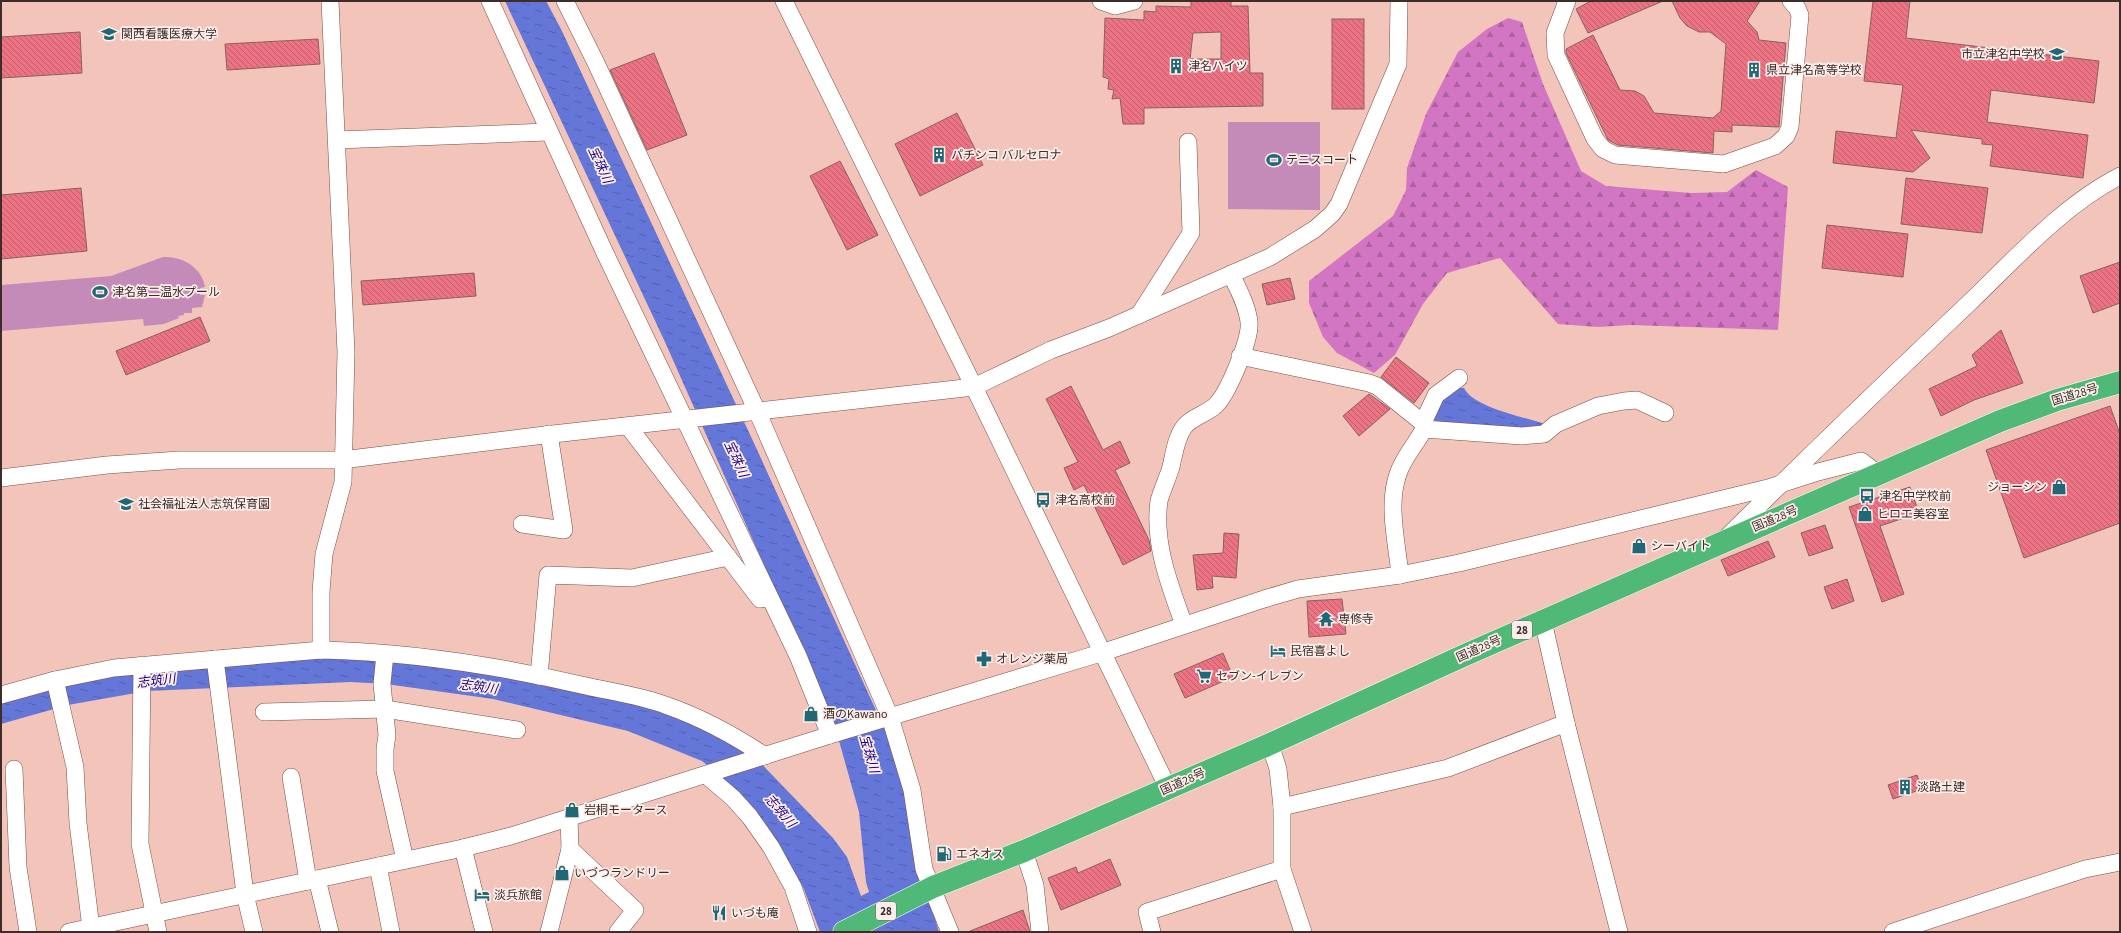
<svg xmlns="http://www.w3.org/2000/svg" width="2121" height="933" viewBox="0 0 2121 933" font-family="'Source Sans 3','Noto Sans JP',sans-serif">
<defs>
<pattern id="forest-firs" width="22" height="20" patternUnits="userSpaceOnUse"><rect width="22" height="20" fill="#d276c3"/><path d="M5 1l3.5 6h-7zM16 11l3.5 6h-7z" fill="#ac619e"/></pattern>
<pattern id="water-ripples" width="26" height="14" patternUnits="userSpaceOnUse"><rect width="26" height="14" fill="#6476d8"/><path d="M2 4q2-2 4 0t4 0M15 11q2-2 4 0t4 0" fill="none" stroke="#5461af"/></pattern>
<pattern id="building-back-hatch" width="6" height="6" patternUnits="userSpaceOnUse"><rect width="6" height="6" fill="#ec7383"/><path d="M-1 5l2 2M0 0l6 6M5-1l2 2" fill="none" stroke="#c05f6b"/></pattern>
</defs>
<rect width="100%" height="100%" fill="#f3c5ba"/>
<g fill="#c48bb9">
<polygon points="1228,122 1320,122 1320,210 1228,209"/>
<path d="M163,257C182,256 202,267 205,287L200,288V295H205L202,307L192,308V313H184V315L178,316L179,318L164,324L144,326L143,319L1,331V285L111,276Z"/>
</g>
<polygon fill="url(#forest-firs)" points="1508,18 1522,22 1543,84 1581,171 1606,186 1691,193 1727,192 1756,170 1788,187 1778,330 1631,325 1598,327 1558,324 1500,258 1447,273 1423,304 1395,355 1374,373 1337,353 1323,337 1309,303 1309,281 1393,216 1406,190 1407,168 1426,114 1458,52 1487,29"/>
<g fill="url(#water-ripples)">
<polygon points="505,1 546,1 561,29 753,441 885,730 905,783 920,869 939,932 820,932 803,887 742,799 723,778 702,761 628,731 493,699 386,684 351,682 147,691 68,705 1,724 1,701 117,672 323,655 490,672 652,705 749,751 833,838 847,857 861,896 869,892 866,882 859,812 834,723 665,342"/>
<path d="M1460,388H1464C1474,408 1525,417 1545,424L1542,428L1506,431L1438,424L1433,419L1439,401Z"/>
</g>
<g fill="url(#building-back-hatch)" stroke="#896063" fill-rule="evenodd">
<path d="M1191,1H1231V6H1248L1250,73H1263V106L1144,108V124H1123L1120,98L1112,99L1114,90L1108,89L1109,79L1103,77L1105,18L1144,20V11L1156,12V6L1191,7ZM1221,32V59H1190L1193,33Z"/>
<polygon points="1591,1 1663,1 1588,33 1576,9"/>
<polygon points="1672,1 1760,1 1747,21 1757,32 1759,40 1786,43 1779,127 1732,125 1732,132 1714,131 1713,153 1618,145 1608,140 1566,53 1566,49 1593,35 1620,90 1635,91 1644,96 1654,113 1713,118 1721,111 1726,44 1710,32 1699,32 1687,26 1680,18"/>
<polygon points="1873,1 1910,1 1906,38 2099,61 2094,103 1991,90 1987,122 2088,135 2083,178 1990,166 1993,145 1982,144 1982,139 1911,130 1930,158 1913,172 1833,163 1836,131 1896,138 1903,85 1864,81"/>
<rect x="1332" y="19" width="32" height="90"/>
<polygon points="80,32 82,73 1,78 1,37"/>
<polygon points="318,39 320,64 227,70 225,44"/>
<polygon points="654,53 687,135 647,150 610,70"/>
<polygon points="957,113 983,165 920,196 895,144"/>
<polygon points="840,161 878,235 847,250 810,176"/>
<polygon points="1906,178 1988,188 1982,233 1901,224"/>
<polygon points="81,188 87,251 1,259 1,195"/>
<polygon points="1827,225 1908,234 1903,277 1822,268"/>
<polygon points="2120,262 2120,303 2093,313 2080,276"/>
<polygon points="474,273 476,296 363,305 361,281"/>
<polygon points="1290,278 1295,299 1267,305 1262,284"/>
<polygon points="200,317 210,341 126,375 116,351"/>
<polygon points="2001,330 2023,383 1974,400 1941,416 1929,389 1977,366 1972,355"/>
<polygon points="1396,357 1429,383 1414,403 1381,377"/>
<polygon points="1071,386 1103,450 1120,441 1130,463 1115,470 1149,540 1151,551 1123,565 1084,485 1074,490 1064,468 1078,462 1046,399"/>
<polygon points="1369,394 1390,409 1359,436 1343,416"/>
<polygon points="2110,406 2120,434 2120,523 2024,558 1986,450"/>
<polygon points="1910,487 1919,513 1880,526 1904,594 1882,602 1849,507"/>
<polygon points="1825,525 1833,548 1809,556 1801,533"/>
<polygon points="1224,533 1239,534 1236,578 1212,576 1213,588 1197,590 1193,555 1223,553"/>
<polygon points="1768,541 1775,557 1728,576 1721,560"/>
<polygon points="1847,579 1854,601 1832,609 1824,587"/>
<polygon points="1342,599 1346,634 1309,637 1307,601"/>
<polygon points="1223,653 1233,677 1185,698 1174,674"/>
<polygon points="1917,775 1922,789 1893,799 1888,785"/>
<polygon points="1110,859 1121,885 1061,910 1048,878 1076,867 1078,873"/>
<polygon points="1023,910 1030,932 970,932 970,931"/>
</g>
<g fill="none" stroke-linecap="round" stroke-linejoin="round">
<g stroke="#764f46" stroke-width="18">
<g id="minor">
<polyline points="490,1 604,251 798,656 830,735"/>
<polyline points="565,1 596,63 757,411 890,717 912,790 924,869 950,932"/>
<polyline points="784,1 974,387 1168,788"/>
<polyline points="1101,1 1115,6 1134,1"/>
<polyline points="1567,1 1555,33 1556,55 1595,139 1603,149 1615,155 1724,164 1775,146 1786,136 1790,127 1800,15 1797,8 1791,1"/>
<polyline points="337,140 548,132"/>
<polyline points="1139,315 1191,233 1188,142"/>
<polyline points="1240,356 1369,383 1377,386 1423,423 1424,429"/>
<polyline points="1423,423 1436,395 1459,378"/>
<polyline points="628,426 760,599 766,598"/>
<polyline points="1,478 107,465 179,460 342,460 553,434 974,387 1051,350 1109,328 1270,257 1315,229 1332,214 1339,204 1398,64 1399,1"/>
<polyline points="522,524 564,530 549,434"/>
<path d="M1726,538C1806,459 1887,381 1968,304C2014,260 2063,205 2120,176"/>
<path d="M1400,575C1397,543 1387,505 1398,474C1403,458 1416,444 1424,429L1522,436L1544,434L1556,424L1598,406L1624,401L1637,400L1665,413"/>
<polyline points="1543,621 1566,723 1619,932"/>
<path d="M1184,625C1170,586 1153,544 1159,501C1161,493 1168,477 1171,467C1174,454 1176,438 1184,427C1191,417 1207,414 1216,405C1228,393 1251,339 1249,322C1247,305 1238,289 1231,274"/>
<polyline points="321,650 321,592 324,554 343,482 346,352 330,1"/>
<polyline points="385,654 382,684 387,735 385,749 385,771 405,860"/>
<polyline points="215,659 245,894 254,932"/>
<polyline points="142,665 140,844 158,932"/>
<polyline points="539,676 548,575 632,578 728,557"/>
<polyline points="55,680 75,767 78,823 91,928"/>
<path d="M1,695L55,680L114,668L321,650C410,652 500,666 586,686C613,692 642,696 668,706C702,718 735,736 765,756"/>
<polyline points="264,712 385,709 517,730"/>
<polyline points="1270,744 1278,769 1282,807 1282,869 1303,932"/>
<polyline points="14,769 18,867 28,932"/>
<polyline points="706,775 733,798 750,817 771,847 793,887 808,932"/>
<polyline points="291,777 308,881"/>
<polyline points="1282,807 1448,768 1566,723"/>
<polyline points="569,817 570,849 635,910 618,932"/>
<polyline points="463,848 484,932"/>
<polyline points="1024,851 1035,885 1040,932"/>
<polyline points="378,866 391,932"/>
<polyline points="317,879 330,932"/>
<polyline points="69,932 463,848 511,836 830,735 1104,652 1264,599 1298,589 1400,575 1459,563 1768,488 1818,472 1861,461 1878,474"/>
<polyline points="549,932 570,849"/>
<polyline points="1152,932 1147,912 1282,869"/>
<polyline points="1893,932 2085,869 2120,862"/>
</g>
</g>
<g stroke="#fff" stroke-width="23">
<polyline id="highway" points="844,932 933,887 1024,851 1270,744 1465,655 2000,421 2057,400 2120,382"/>
</g>
<use href="#minor" stroke="#fff" stroke-width="17"/>
<use href="#highway" stroke="#51b977" stroke-width="22"/>
</g>
<defs>
<g id="university-bare" transform="scale(1.2)"><path d="M0-5L7-2L0 1L-7-2ZM-4 1L0 2.5L4 1V4Q0 6-4 4Z" fill="#216877" stroke="#fceeeb" stroke-width="2.5" paint-order="stroke"/></g>
<g id="school-bare" transform="scale(1.2)"><path d="M0-5L7-2L0 1L-7-2ZM-4 1L0 2.5L4 1V4Q0 6-4 4Z" fill="#216877" stroke="#fceeeb" stroke-width="2.5" paint-order="stroke"/></g>
<g id="building-bare" transform="scale(1.2)"><path d="M-4-6H4V6H1V3H-1V6H-4ZM-2.5-4.3h1.7v1.8h-1.7ZM.8-4.3h1.7v1.8H.8ZM-2.5-1h1.7V.8h-1.7ZM.8-1h1.7V.8H.8Z" fill="#216877" stroke="#fceeeb" stroke-width="2.5" paint-order="stroke"/></g>
<g id="stadium-bare" transform="scale(1.2)"><path d="M0-5a6.5 5 0 1 0 0 10a6.5 5 0 1 0 0-10ZM-3.5-1.8h7v3.6h-7Z" fill="#216877" stroke="#fceeeb" stroke-width="2.5" paint-order="stroke"/></g>
<g id="shop-bare" transform="scale(1.2)"><path d="M-5-2.5h2.3a2.7 3.5 0 0 1 5.4 0H5L5.5 6h-11ZM-1.5-2.5h3a1.5 2.3 0 0 0-3 0Z" fill="#216877" stroke="#fceeeb" stroke-width="2.5" paint-order="stroke"/></g>
<g id="bus-bare" transform="scale(1.2)"><path d="M-5-6H5V4H4V6H2V4H-2V6H-4V4H-5ZM-3.5-4V0h7V-4ZM-3.5 1.2v1.5H-2V1.2ZM2 1.2v1.5H3.5V1.2Z" fill="#216877" stroke="#fceeeb" stroke-width="2.5" paint-order="stroke"/></g>
<g id="temple-bare" transform="scale(1.2)"><path d="M0-6L5-2H3V0L6.5 2.5H4V6H1.5V3h-3V6H-4V2.5H-6.5L-3 0V-2H-5Z" fill="#216877" stroke="#fceeeb" stroke-width="2.5" paint-order="stroke"/></g>
<g id="hotel-bare" transform="scale(1.2)"><path d="M-6-4.5h1.5V1H6V5H4.5V3h-9V5H-6ZM-4 0a1.8 1.8 0 1 1 3.6 0ZM.5 0V-2.5h3Q6-2.5 6 0Z" fill="#216877" stroke="#fceeeb" stroke-width="2.5" paint-order="stroke"/></g>
<g id="pharmacy-bare" transform="scale(1.2)"><path d="M-2-6h4v4h4v4h-4v4h-4v-4h-4v-4h4Z" fill="#216877" stroke="#fceeeb" stroke-width="2.5" paint-order="stroke"/></g>
<g id="supermarket-bare" transform="scale(1.2)"><path d="M-6-5.5h2.5l.6 2H6L4.5 2H-2.5L-4.4-4H-6ZM-1.5 3.2a1.3 1.3 0 1 0 .1 0ZM3 3.2a1.3 1.3 0 1 0 .1 0Z" fill="#216877" stroke="#fceeeb" stroke-width="2.5" paint-order="stroke"/></g>
<g id="fuel-bare" transform="scale(1.2)"><path d="M-5.5-6h7V0h2V4h1.3V-2.5L3-4.5l.8-.8L6-3V5H2.5V1h-1V6h-7ZM-4.2-4.7v3.2H.2V-4.7Z" fill="#216877" stroke="#fceeeb" stroke-width="2.5" paint-order="stroke"/></g>
<g id="restaurant-bare" transform="scale(1.2)"><path d="M-5-6h1v4h1v-4h1v4h1v-4h1v5L-1.5 .5V6h-2V.5L-5-1ZM5-6V6H3V1.5H1.5Q1.5-4 5-6Z" fill="#216877" stroke="#fceeeb" stroke-width="2.5" paint-order="stroke"/></g>
</defs>
<g fill-rule="evenodd">
<use href="#university-bare" x="109" y="34"/>
<use href="#school-bare" x="2057" y="54"/>
<use href="#building-bare" x="1176" y="66"/>
<use href="#building-bare" x="1754" y="70"/>
<use href="#building-bare" x="939" y="155"/>
<use href="#stadium-bare" x="1274" y="160"/>
<use href="#stadium-bare" x="100" y="292"/>
<use href="#shop-bare" x="2059" y="487"/>
<use href="#bus-bare" x="1867" y="496"/>
<use href="#bus-bare" x="1043" y="500"/>
<use href="#school-bare" x="126" y="504"/>
<use href="#shop-bare" x="1865" y="514"/>
<use href="#shop-bare" x="1639" y="546"/>
<use href="#temple-bare" x="1326" y="619"/>
<use href="#hotel-bare" x="1278" y="651"/>
<use href="#pharmacy-bare" x="984" y="659"/>
<use href="#supermarket-bare" x="1204" y="676"/>
<use href="#shop-bare" x="811" y="714"/>
<use href="#building-bare" x="1905" y="787"/>
<use href="#shop-bare" x="572" y="810"/>
<use href="#fuel-bare" x="944" y="854"/>
<use href="#shop-bare" x="562" y="873"/>
<use href="#hotel-bare" x="482" y="895"/>
<use href="#restaurant-bare" x="719" y="913"/>
</g>
<g text-anchor="middle" dominant-baseline="central" stroke-width="3.5" stroke-linejoin="round" paint-order="stroke">
<g fill="#fceeeb" stroke="#766662" stroke-width="1">
<rect x="1512" y="621" width="20" height="18" rx="3"/>
<rect x="876" y="902" width="20" height="18" rx="3"/>
</g>
<g font-size="11" font-weight="bold" fill="#3d2c28">
<text x="1522" y="630">28</text>
<text x="886" y="911">28</text>
</g>
<g font-size="12" fill="#3d2c28" stroke="#fceeeb" text-anchor="start">
<text x="121" y="34">関西看護医療大学</text>
<text x="2045" y="54" text-anchor="end">市立津名中学校</text>
<text x="1188" y="66">津名ハイツ</text>
<text x="1766" y="70">県立津名高等学校</text>
<text x="951" y="155">パチンコ バルセロナ</text>
<text x="1286" y="160">テニスコート</text>
<text x="112" y="292">津名第二温水プール</text>
<text x="2047" y="487" text-anchor="end">ジョーシン</text>
<text x="1879" y="496">津名中学校前</text>
<text x="1055" y="500">津名高校前</text>
<text x="138" y="504">社会福祉法人志筑保育園</text>
<text x="1877" y="514">ヒロエ美容室</text>
<text x="1651" y="546">シーバイト</text>
<text x="1338" y="619">専修寺</text>
<text x="1290" y="651">民宿喜よし</text>
<text x="996" y="659">オレンジ薬局</text>
<text x="1216" y="676">セブン-イレブン</text>
<text x="823" y="714">酒のKawano</text>
<text x="1917" y="787">淡路土建</text>
<text x="584" y="810">岩桐モータース</text>
<text x="956" y="854">エネオス</text>
<text x="574" y="873">いづつランドリー</text>
<text x="494" y="895">淡兵旅館</text>
<text x="731" y="913">いづも庵</text>
</g>
<g font-size="12" fill="#3d2c28" stroke="#fceeeb">
<text transform="translate(2075 395) rotate(-17)">国道28号</text>
<text transform="translate(1775 519) rotate(-23)">国道28号</text>
<text transform="translate(1479 649) rotate(-24)">国道28号</text>
<text transform="translate(1183 782) rotate(-24)">国道28号</text>
</g>
<g font-size="13" font-style="italic" fill="#1b0381" stroke="#fceeeb">
<text transform="translate(600 165) rotate(65)">宝珠川</text>
<text transform="translate(736 459) rotate(65)">宝珠川</text>
<text transform="translate(156 681) rotate(-7)">志筑川</text>
<text transform="translate(478 687) rotate(8)">志筑川</text>
<text transform="translate(869 754) rotate(74)">宝珠川</text>
<text transform="translate(780 811) rotate(49)">志筑川</text>
</g>
</g>
<rect width="2121" height="933" fill="none" stroke="#3d2c28" stroke-width="4"/>
</svg>
